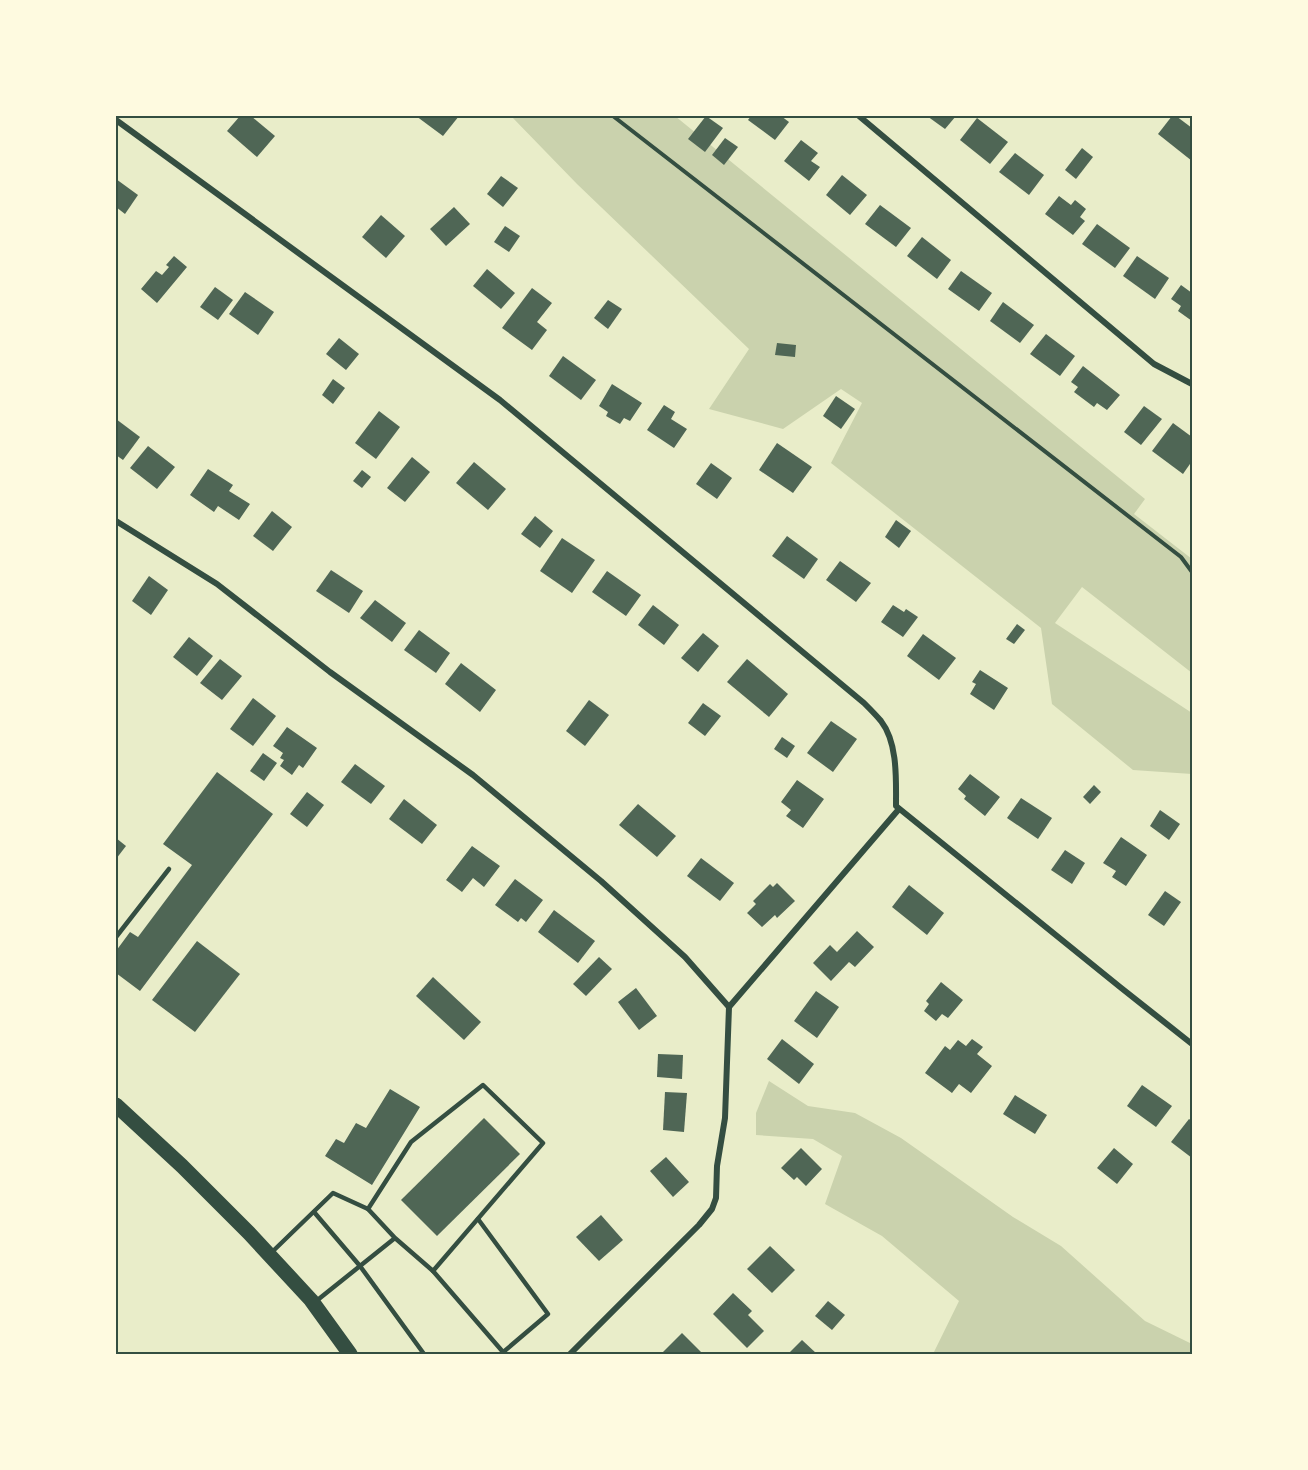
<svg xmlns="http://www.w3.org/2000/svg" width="1308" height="1470" viewBox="0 0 1308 1470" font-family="'Fira Sans',sans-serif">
<rect width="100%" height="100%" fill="#e9edc9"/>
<g fill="#cad2ad">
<polygon points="511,116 675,116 1145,499 1134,514 1192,559 1192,673 1082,587 1055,623 1192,713 1192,774 1133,770 1052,704 1041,628 831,463 862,403 841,389 783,429 709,409 749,349 577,184"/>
<polygon points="769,1081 808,1106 855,1113 901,1138 1013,1217 1061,1246 1145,1321 1192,1344 1192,1354 933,1354 959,1301 882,1236 825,1204 842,1156 813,1139 756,1135 756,1113"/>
</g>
<g fill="#4f6655">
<polygon points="240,116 251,116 275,136 257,157 227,131"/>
<polygon points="416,116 459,116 443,136"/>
<polygon points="706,116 723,128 705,152 688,139"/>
<polygon points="751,116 781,116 789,122 775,140 748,120"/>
<polygon points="927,116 956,116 945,129"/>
<polygon points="1172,116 1176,116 1192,128 1192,161 1158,134"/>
<polygon points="977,118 1008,142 990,164 960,140"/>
<polygon points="725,138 738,147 724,165 712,155"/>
<polygon points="801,140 818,153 811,161 820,167 809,181 784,161"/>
<polygon points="1082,148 1093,157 1076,179 1065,170"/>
<polygon points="1015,153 1044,175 1029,195 999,172"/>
<polygon points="842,175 867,195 850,215 826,195"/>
<polygon points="501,176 518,188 503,207 487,194"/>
<polygon points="116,179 138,195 125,214 116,207"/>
<polygon points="1059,196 1071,205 1075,200 1086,209 1080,217 1085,221 1073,235 1045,214"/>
<polygon points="880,205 911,228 896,247 865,224"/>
<polygon points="454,207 470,224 446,246 430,229"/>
<polygon points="381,215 405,236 386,258 362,237"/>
<polygon points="1097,224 1130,248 1115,268 1082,244"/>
<polygon points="505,226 520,236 509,252 494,242"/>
<polygon points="922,237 951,260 937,279 907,256"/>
<polygon points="174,256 187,267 157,303 141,289 156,271 162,275 169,267 166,265"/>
<polygon points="1137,256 1169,278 1155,299 1123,276"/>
<polygon points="487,269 515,293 501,309 473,286"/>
<polygon points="961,271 992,293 979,311 948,289"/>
<polygon points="1181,285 1192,293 1192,321 1178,311 1181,306 1171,299"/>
<polygon points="215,287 233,300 218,320 200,307"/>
<polygon points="532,288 552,303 537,322 547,330 532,350 502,328"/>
<polygon points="245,292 274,312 258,335 229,314"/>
<polygon points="608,300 622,309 608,329 594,318"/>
<polygon points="1003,302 1034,325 1020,343 990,321"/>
<polygon points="1046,334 1075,356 1060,376 1030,354"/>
<polygon points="339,338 359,354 346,370 326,354"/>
<polygon points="777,343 796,345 795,357 775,355"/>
<polygon points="563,356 596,380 581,400 549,376"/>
<polygon points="1083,366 1120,395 1107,410 1097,403 1094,407 1074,392 1078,387 1071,382"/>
<polygon points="333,379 345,388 333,404 322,395"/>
<polygon points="612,384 642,403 630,421 624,418 620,424 606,416 608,412 599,406"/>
<polygon points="836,396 855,409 841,429 823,416"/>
<polygon points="664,405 675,412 671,419 687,429 674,448 647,430"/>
<polygon points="1144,406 1162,419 1141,445 1124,432"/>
<polygon points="379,411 400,427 376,459 355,443"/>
<polygon points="116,419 140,437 123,460 116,455"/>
<polygon points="1173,423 1192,437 1192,461 1183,474 1152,451"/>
<polygon points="777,443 812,467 793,493 759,470"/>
<polygon points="148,446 175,467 157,489 130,468"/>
<polygon points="412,457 430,472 405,502 387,488"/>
<polygon points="474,462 506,489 488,510 456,483"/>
<polygon points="711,463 732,478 717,499 696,484"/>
<polygon points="208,469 233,485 229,491 250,504 239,520 218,506 214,512 190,495"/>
<polygon points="362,470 371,477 362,488 353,481"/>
<polygon points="272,511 292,527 273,551 253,536"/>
<polygon points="535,516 553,531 540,548 521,534"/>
<polygon points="896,520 911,531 899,548 885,537"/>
<polygon points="787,536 818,559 804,579 772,556"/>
<polygon points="562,538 595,560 572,593 540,571"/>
<polygon points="840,561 871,583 856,602 826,580"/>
<polygon points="331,570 363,591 349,613 316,591"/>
<polygon points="607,571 641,595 626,616 592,592"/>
<polygon points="149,576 168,590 151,615 132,601"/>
<polygon points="375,600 406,623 392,642 360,618"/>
<polygon points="653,605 679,625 664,645 638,625"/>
<polygon points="893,605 904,612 906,609 918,617 903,637 881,622"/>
<polygon points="1017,624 1025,630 1014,644 1006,639"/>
<polygon points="419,630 450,653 436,673 404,650"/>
<polygon points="703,633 719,646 698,672 681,658"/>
<polygon points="923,634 956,658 939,680 907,656"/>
<polygon points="189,637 213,656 197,676 173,657"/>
<polygon points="220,659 242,676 222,700 200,683"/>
<polygon points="747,659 788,694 769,717 727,682"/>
<polygon points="461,663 496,690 480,712 445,684"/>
<polygon points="980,670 1008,688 994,710 970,694 976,684 972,682"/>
<polygon points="253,698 276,716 253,746 230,729"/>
<polygon points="589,700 609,715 585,746 566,731"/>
<polygon points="703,703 721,716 705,736 688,723"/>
<polygon points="831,721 857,739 833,772 807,753"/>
<polygon points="287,727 317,748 303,768 299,765 292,775 280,766 284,760 280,758 283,753 273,746"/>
<polygon points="782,737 795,746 787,758 774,749"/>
<polygon points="263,753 277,763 264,781 250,771"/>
<polygon points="355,764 385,786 371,804 341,782"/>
<polygon points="217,772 273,814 140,991 116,973 116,951 130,932 138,937 192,865 163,844"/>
<polygon points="970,774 1000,797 985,816 964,799 966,796 958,789"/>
<polygon points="797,780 824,799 803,828 786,816 791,810 781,802"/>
<polygon points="1094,785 1101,792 1090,804 1083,797"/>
<polygon points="307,792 324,805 307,827 290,814"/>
<polygon points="1021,798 1052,818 1038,839 1007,818"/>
<polygon points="404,799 437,825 422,844 389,819"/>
<polygon points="638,804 676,836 657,857 619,825"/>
<polygon points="1160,810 1180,824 1169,840 1150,826"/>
<polygon points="1121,837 1147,855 1126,886 1112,877 1116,871 1103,863"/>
<polygon points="116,838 126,846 116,859"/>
<polygon points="472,846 500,866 484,887 473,878 462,892 446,880"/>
<polygon points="1065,850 1085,863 1072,884 1051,870"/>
<polygon points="701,858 734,883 720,901 687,876"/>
<polygon points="515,879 543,900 526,922 521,918 518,922 495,905"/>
<polygon points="777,883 795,901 777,918 775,915 762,927 747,913 756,904 753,901 770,884 773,887"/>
<polygon points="909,885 944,913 927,935 892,907"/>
<polygon points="1165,891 1181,902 1164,926 1148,915"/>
<polygon points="554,910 595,941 578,963 538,932"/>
<polygon points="857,931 874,947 855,967 849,962 831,981 813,963 830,945 837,952"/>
<polygon points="197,941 240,974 195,1032 152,1000"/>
<polygon points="599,957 612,969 586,996 573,984"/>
<polygon points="433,977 481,1022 464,1040 416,996"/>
<polygon points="941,982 963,1000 948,1018 942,1014 936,1021 924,1011 929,1004 926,1001"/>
<polygon points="636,988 657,1016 639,1030 618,1002"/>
<polygon points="816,991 839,1007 817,1038 794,1021"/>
<polygon points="782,1039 814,1064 799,1084 767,1059"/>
<polygon points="972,1039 983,1047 977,1054 992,1066 971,1093 959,1084 952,1093 925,1073 945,1046 950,1050 958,1040 966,1046"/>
<polygon points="658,1054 683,1055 682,1079 657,1077"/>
<polygon points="1142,1085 1172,1106 1156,1127 1127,1106"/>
<polygon points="390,1089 420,1107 372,1185 325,1156 336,1139 344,1143 356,1123 366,1128"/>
<polygon points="665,1092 687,1093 684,1132 663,1130"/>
<polygon points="1015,1095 1047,1115 1035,1134 1003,1114"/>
<polygon points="484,1118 520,1154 437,1236 401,1200"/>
<polygon points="1189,1119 1192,1121 1192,1158 1171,1142"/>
<polygon points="801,1148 822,1169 806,1186 797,1177 794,1180 781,1168"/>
<polygon points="1114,1148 1133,1164 1117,1184 1097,1168"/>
<polygon points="666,1157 689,1182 673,1197 650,1171"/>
<polygon points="601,1215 623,1240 599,1261 576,1237"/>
<polygon points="770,1246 795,1270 772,1293 747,1269"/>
<polygon points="733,1293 752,1311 748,1315 764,1331 747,1348 713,1314"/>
<polygon points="828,1301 845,1315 832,1330 815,1316"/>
<polygon points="682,1333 701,1352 698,1354 666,1354 663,1352"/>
<polygon points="802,1340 817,1354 788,1354"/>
</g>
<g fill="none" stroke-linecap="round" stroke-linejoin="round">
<polyline stroke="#344e41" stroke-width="4" points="613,116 1181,557 1192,572"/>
<g stroke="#344e41" stroke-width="4.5">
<polyline points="116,937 169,869"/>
<polyline points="314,1212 360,1266 424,1354"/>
<polyline points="478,1219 548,1314 501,1354"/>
<polyline points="271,1253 333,1193 368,1209"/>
<polyline points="433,1271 503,1352"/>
<polyline points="315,1302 395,1238 433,1271 543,1143 483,1085 411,1142 368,1209 395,1238"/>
</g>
<g stroke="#344e41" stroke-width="6">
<polyline points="859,116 1154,364 1192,384"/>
<path d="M116,120L500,400L864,703C870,709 876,715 881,721C898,743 896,780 896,806L1120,987L1192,1044"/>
<polyline points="116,521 217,584 330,672 473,775 601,881 685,957 729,1007"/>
<polyline points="570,1354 699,1225 712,1209 716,1198 717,1166 725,1118 729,1007 899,809"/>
</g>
<polyline stroke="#344e41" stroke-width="15" points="116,1105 182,1166 249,1233 311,1300 350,1354"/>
</g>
<rect width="1308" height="1470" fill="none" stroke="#fefae0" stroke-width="234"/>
<rect x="117" y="117" width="1074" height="1236" fill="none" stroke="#344e41" stroke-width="2"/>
</svg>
